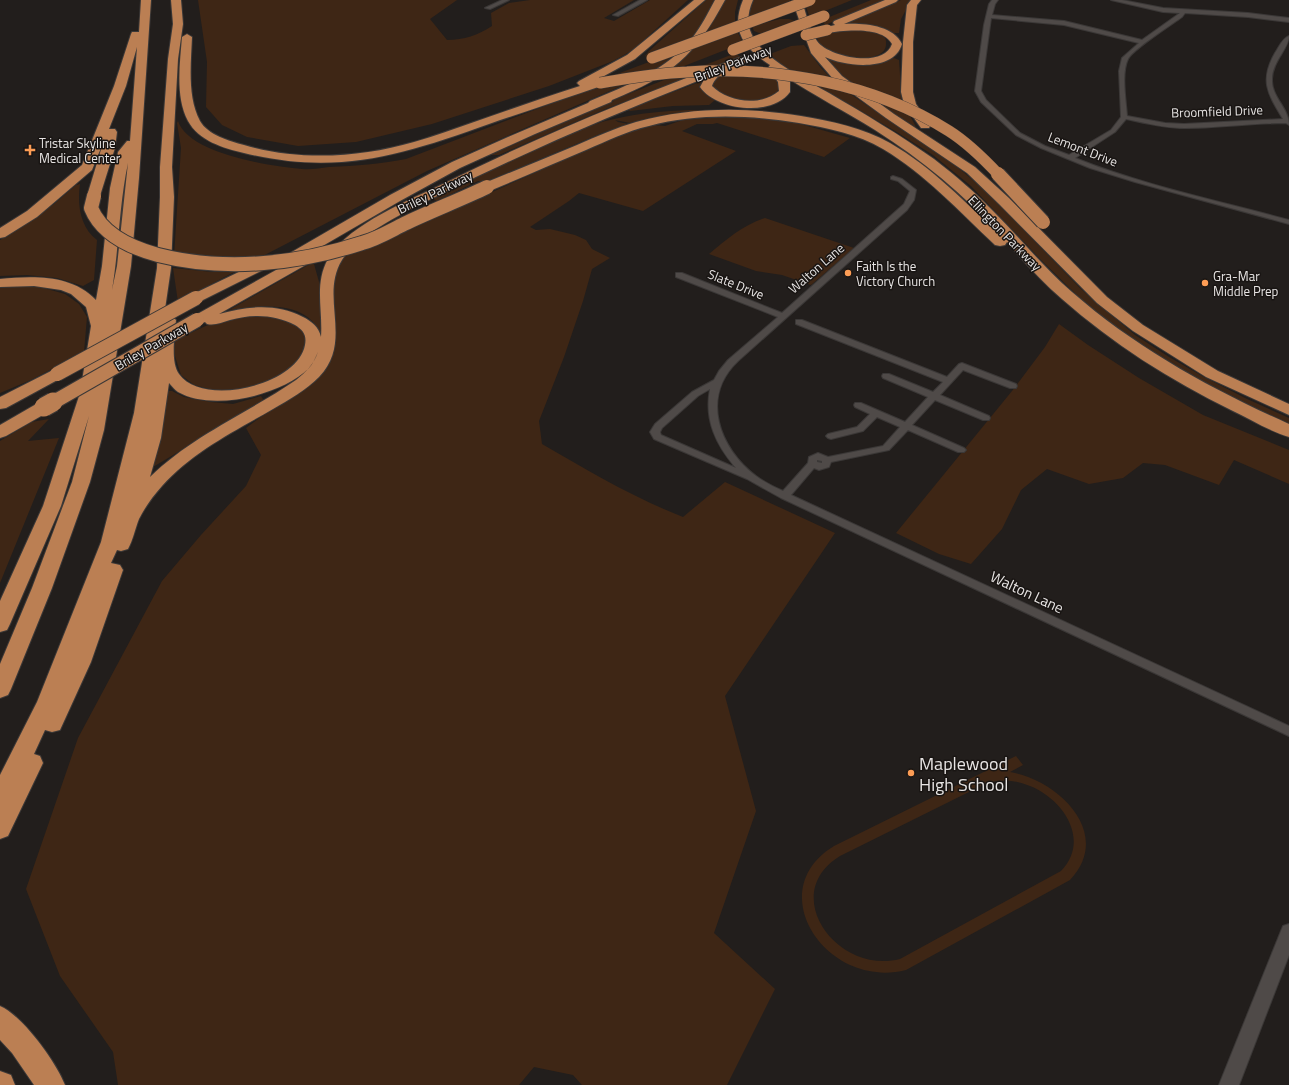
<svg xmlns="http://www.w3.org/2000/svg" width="1289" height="1085" viewBox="0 0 1289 1085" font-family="'Titillium Web',sans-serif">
<rect width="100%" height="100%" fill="#221e1c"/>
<g fill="#3e2615" fill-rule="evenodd">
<path d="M198,0H457L430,19L447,40C464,40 478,35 492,26L491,13L509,3L530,0H634L604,18L614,21L650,0H688L633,50L613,61L549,86L432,124L356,142L298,146L247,137L222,125L206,107L207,62Z"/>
<polygon points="706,0 715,0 710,13 692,40 647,57 645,56 649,51"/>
<polygon points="722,0 738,0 735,12 735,24 709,32 707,31 716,15"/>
<polygon points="752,0 790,0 791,4 750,19 749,8"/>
<polygon points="816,0 852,0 815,15 809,15 805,4"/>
<polygon points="871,0 886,0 825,25 822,20"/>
<polygon points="901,0 911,0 901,19 899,33 889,33 845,24"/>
<polygon points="780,19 789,19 795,21 765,35 754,31 752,26"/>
<polygon points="736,29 743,43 674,70 669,69 697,44"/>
<path d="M841,29C854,30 874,27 884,37C886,39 886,40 886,43C887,58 864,59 854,58C842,57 832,52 821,48L816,36Z"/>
<path d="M804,45L821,68L837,84C806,78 793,77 770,54L791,46Z"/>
<polygon points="681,50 654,71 601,80"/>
<polygon points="736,53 741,58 710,70 692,70"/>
<polygon points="894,58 899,60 902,105 855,88 840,75 828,61 828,59"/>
<polygon points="721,74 778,78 781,91 765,101 736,102 710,88 712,82"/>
<polygon points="677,75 697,75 608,108 499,155 490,155 566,121 614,101 613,100"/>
<path d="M635,80L427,171L255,260L174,256L181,148L177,123L178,121C189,154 270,166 302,169C311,170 320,168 329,167C357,166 379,164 406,159L587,90Z"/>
<polygon points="705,80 703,89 708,96 715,100 709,105 673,106 630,111 628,109"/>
<polygon points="814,84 846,91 956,166 987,192 1081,289 1135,335 1169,357 1204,377 1247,399 1289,418 1289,425 1174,369 1098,316 1040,259 971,186 933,155 895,131"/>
<polygon points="868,98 909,114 916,127 909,125"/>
<path d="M689,110H722L679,113L630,123L615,120L618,122L629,124L600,134L488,181H478L437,201L433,199C466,181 500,165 534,149C560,138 586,125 614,119C639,113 664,111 689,110Z"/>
<path d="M736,116L797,123L850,138L824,157L717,123L713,124H697L682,131L736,151L643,211L579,193L569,201L530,227L536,230L550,229L575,235L586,240L592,249L610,258L592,269L583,301L564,357L539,421L542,444C589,471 632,497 683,517L725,482L835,533L725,696L756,811L714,933L775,989L727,1085H582L573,1075L534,1067L519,1085H118L113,1052L60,976L26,889L78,738L162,581L201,535L246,486L261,455L246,428L318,374L336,342L332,278L343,256L368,248L583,151L627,133L654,125L665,126L683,120Z"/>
<path d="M80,184C77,204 80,227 97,240L94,280L83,286L57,278L27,275L0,276V240L54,204L76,185Z"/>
<path d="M765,218L854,248L811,285L782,275L756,271L709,254C726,240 743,225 765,218Z"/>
<path d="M310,264H314L321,289L324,336H320C318,331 316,325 313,322C293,300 255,307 229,310Z"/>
<polygon points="173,268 212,272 236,271 178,302"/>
<polygon points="16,286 40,287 65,294 79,304 87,317 84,352 31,380 0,393 0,288"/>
<path d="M242,314L274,315L304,329L309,343L306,354L287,374L256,388L217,391L194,385L181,375L174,353L173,342C195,330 217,320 242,314Z"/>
<polygon points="1059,324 1088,345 1139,378 1203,415 1289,450 1289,484 1234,460 1219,485 1165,465 1143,463 1123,478 1089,484 1047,469 1021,490 1002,529 971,564 939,554 896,533 1012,391 1045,347"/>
<polygon points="168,391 172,391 184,397 211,402 233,404 261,396 264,401 153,467 152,464"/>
<polygon points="49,419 28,441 59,438 0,583 0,441 31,422"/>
<path d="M1016,756L1023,765L1010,772C1058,780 1114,833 1070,880L906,970C827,990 760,891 834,846ZM996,781C1008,780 1019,781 1030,786C1063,799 1091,840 1061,871L900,959C837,975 778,894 840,856L981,786Z"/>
</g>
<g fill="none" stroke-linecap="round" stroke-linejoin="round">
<g stroke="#3b3837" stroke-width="2">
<g id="minor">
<polygon points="502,0 509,0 490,9 485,8"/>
<polygon points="640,0 647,0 618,16 613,15"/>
<path d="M992,0H998L995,4L992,15L1064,21L1142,40L1180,13L1163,12L1111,0H1122L1163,8L1248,13L1289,18V22L1248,17L1185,13L1182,17C1171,25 1132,50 1128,59C1121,73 1126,101 1127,116L1165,123L1184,124L1283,119C1268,94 1259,81 1275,53C1279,47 1282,39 1289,36C1289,48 1272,62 1272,79C1271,97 1289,108 1289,125L1286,123C1252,123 1218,128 1184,128C1164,128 1145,123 1126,119L1115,132L1075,158C1142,185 1219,201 1289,220V224L1135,182L1090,168L1041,148L1016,135L981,102L975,91L984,25L989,4ZM991,18L1064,25L1139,43L1122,58L1119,71L1121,117L1111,130L1069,155L1045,146L1020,133L986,100L981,91Z"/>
<path d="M893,176L902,179L916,190L914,200L907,210L738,361C700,397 719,448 756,476C764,482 774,487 783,491L808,463L809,457L818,453L828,457L883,446L900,427L877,417L863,431L831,439L828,438L826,436L828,434L857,427L870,414L855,407L854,405L855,403H861L905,422L928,397L883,378L882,376L883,374H889L933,392L943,382L796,324V320H802L947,377L959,364L962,363L1016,384L1017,386L1016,388H1010L963,370L940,395L989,416L990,418L989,420H983L935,400L912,425L964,448L966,450L964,452H958L908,430L889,450L831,462L829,467L819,470L814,468L791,495L1289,726V736L781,498L747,479L654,439L650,432L655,424L692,392L714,380L719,371L728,360L778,317L676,277V273H682L782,313L904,204L910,191L898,181L891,179V177ZM710,389C704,420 716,445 736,468L661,435L660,432L662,428L698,396ZM817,460L822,461V463L817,462Z"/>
</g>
</g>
<g stroke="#3b3837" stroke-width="2">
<polygon id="tertiary" points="1289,924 1289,955 1239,1085 1219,1085 1283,926"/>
</g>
<g stroke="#3b3837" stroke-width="2">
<g id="motorway">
<path d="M141,0H151L139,178L131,266L104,430L90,482L52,588L11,689L8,695L0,698V664L32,588L72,482L89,416L61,506L10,624L7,630L0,632V601L43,506L80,393L91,326L86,307L71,294L61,290L34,286L0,287V279C33,276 71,274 96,300L102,266L110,188L118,152L127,141H130L137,47L126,86L109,129H115L117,132L115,148L99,199H89L87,196L103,143L92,170L37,217L5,237L0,238V228L27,211L82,165L114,86L131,34L132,32H139ZM128,163L117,266L112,290C119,248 119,205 128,163Z"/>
<path d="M171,0H181L183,24L178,59L172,167L174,197L171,268L164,316L173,317L176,320C175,334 170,362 179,374C203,408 298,385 305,345C307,335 303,330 295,325C274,314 252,314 230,320C222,322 215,326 207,324L205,322L197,325L192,323L189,320L192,317L294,260L290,259L288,256L290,253L390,195L452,162L508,137L588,103L590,101C628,85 667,70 693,37C702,25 708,13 715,0H725C695,56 671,76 612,100L611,102L535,134L460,168L400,201L314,251L318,252L320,255L318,258L219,314C248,306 276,303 303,317C311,321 319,327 321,337C323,310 314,284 328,259C346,226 409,200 443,184C539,136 638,96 738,58L742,57L747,60L746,62C734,67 716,73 712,86C728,102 760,107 779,91L778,82L768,68L770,65C744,48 730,31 743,0H753C745,19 747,32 761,48C777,65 808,81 829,93C865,114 900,135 934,159C956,176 976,193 995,213C1021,239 1044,268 1072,292C1136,348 1211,389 1289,424V437C1269,431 1250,419 1231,410C1170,380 1113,344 1062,299C1042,282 1024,262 1007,242L1005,245L1000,246L995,245C959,211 925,174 883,149C858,134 827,128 799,123C749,115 698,113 649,126C627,131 607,141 586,150C555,163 523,177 492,190H482L481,187L482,184C514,171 546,158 577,145C597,136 616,128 636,122C691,107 746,107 801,116C831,121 864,128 890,143C932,167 966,203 1001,236C964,194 922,160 875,130C846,112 815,96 786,77L790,81V92C772,117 717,111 700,87L705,78C617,113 530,150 445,192C416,207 359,232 342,260C319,297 354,341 319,377C306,390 289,400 273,409C235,431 192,452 162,486C153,496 145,507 139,519C135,529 133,540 128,549L121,551L117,550L111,563L120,565L123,570L91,662L60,730L52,732L45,730L34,754L40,756L43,763L8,836L0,839V775L37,702L101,542L134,413L157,268L160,197V167L168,59L173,24ZM318,352C314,364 306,372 296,380C248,413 193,435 150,477L161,438L169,383C172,386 175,390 178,392C213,412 282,395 309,368C313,364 315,358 318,352Z"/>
<path d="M694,0H705L635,59L595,81H604L606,83L604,85C566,98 527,111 489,124C402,155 338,176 244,153C223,148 199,141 188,121C175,97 180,63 182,37L187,34L192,37C191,63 187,97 200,121C208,135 229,141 244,145C299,161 359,158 414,142C435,136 456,128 477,121C511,109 546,97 580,86L577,83L579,81L627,55Z"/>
<path d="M792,0H802C805,11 810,31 817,41C828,57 884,69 892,44C883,26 844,30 827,33L822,30L823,28L835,25L833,23L834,21L885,0H898L896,2L844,24C863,23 893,25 902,44C894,72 846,67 825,57L842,76L894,114L975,167L1009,198L1107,297L1143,325L1218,371L1289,404V415L1206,377L1133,331L1097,303L999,204L967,173L886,118L834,80L811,53Z"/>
<polygon points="911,0 921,0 917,5 913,42 913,92 916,104 931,125 929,128 921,128 904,104 901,92 903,42 907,5"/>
<polygon points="274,255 279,256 281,259 279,262 201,301 196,302 191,301 189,298 191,295"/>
<polygon points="57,369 63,371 65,374 63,377 6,408 0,409 0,397 51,371"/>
<polygon points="44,402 50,403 52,407 50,411 6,436 0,438 0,425 38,403"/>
<path d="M0,1006C23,1016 56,1062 65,1085H34L12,1053L0,1040Z"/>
<polygon points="0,1071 11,1075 15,1085 0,1085"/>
</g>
</g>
<use href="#minor" fill="#4f4a48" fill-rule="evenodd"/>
<use href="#tertiary" fill="#4f4a48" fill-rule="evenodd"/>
<use href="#motorway" fill="#bb7f53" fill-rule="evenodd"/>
<g stroke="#3b3837" stroke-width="12" stroke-linecap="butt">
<g id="motorway-bridge-far2">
<polyline points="806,35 827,30"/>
<polyline points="733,50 824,16"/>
<polyline points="652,58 810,0"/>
<path d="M600,83C629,78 658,73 687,72C776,66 873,83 949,131C968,143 984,159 999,175"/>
</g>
</g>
<g stroke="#3b3837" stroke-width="16" stroke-linecap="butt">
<g id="motorway-bridge-far1">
<polyline points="998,174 1043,222"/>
<path d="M94,196L91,208C102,235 132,248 158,255C225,272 298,264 362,243C377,239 390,231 404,224C431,211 460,200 487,187"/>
<polyline points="57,374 196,298"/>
<polyline points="52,403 197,320"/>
</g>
</g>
<g stroke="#3b3837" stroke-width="21" stroke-linecap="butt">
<polyline id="motorway-bridge" points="44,407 53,402"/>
</g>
<use href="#motorway-bridge-far2" stroke="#bb7f53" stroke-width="11"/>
<use href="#motorway-bridge-far1" stroke="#bb7f53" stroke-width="14"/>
<use href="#motorway-bridge" stroke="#bb7f53" stroke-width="19"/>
</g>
<g fill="#fd9d55" stroke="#191513" stroke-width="1.5">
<path d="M28 144h4v4h4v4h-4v4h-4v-4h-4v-4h4z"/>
<circle cx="848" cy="273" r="4"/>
<circle cx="1205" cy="283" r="4"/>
<circle cx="911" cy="773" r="4"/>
</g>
<g text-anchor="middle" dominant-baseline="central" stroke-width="3" stroke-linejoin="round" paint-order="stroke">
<g font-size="13" fill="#e7e4e3" stroke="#191513">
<text transform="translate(733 63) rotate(-21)">Briley Parkway</text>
<text transform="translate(1217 111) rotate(-2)">Broomfield Drive</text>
<text transform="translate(1083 149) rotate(21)">Lemont Drive</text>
<text transform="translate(435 192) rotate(-26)">Briley Parkway</text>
<text transform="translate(1005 233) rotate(46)">Ellington Parkway</text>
<text transform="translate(816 268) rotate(-41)">Walton Lane</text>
<text transform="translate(736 284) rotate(22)">Slate Drive</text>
<text transform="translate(151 346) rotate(-30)">Briley Parkway</text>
</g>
<g font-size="13" fill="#e7e4e3" stroke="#191513" text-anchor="start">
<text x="39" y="143">Tristar Skyline<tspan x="39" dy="15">Medical Center</tspan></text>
<text x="856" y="266">Faith Is the<tspan x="856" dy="15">Victory Church</tspan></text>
<text x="1213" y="276">Gra-Mar<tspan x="1213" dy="15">Middle Prep</tspan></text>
</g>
<g font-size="15" fill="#e7e4e3" stroke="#191513">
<text transform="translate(1027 592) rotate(25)">Walton Lane</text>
</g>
<g font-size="18" fill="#e7e4e3" stroke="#191513" text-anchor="start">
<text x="919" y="763">Maplewood<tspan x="919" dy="21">High School</tspan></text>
</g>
</g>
</svg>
